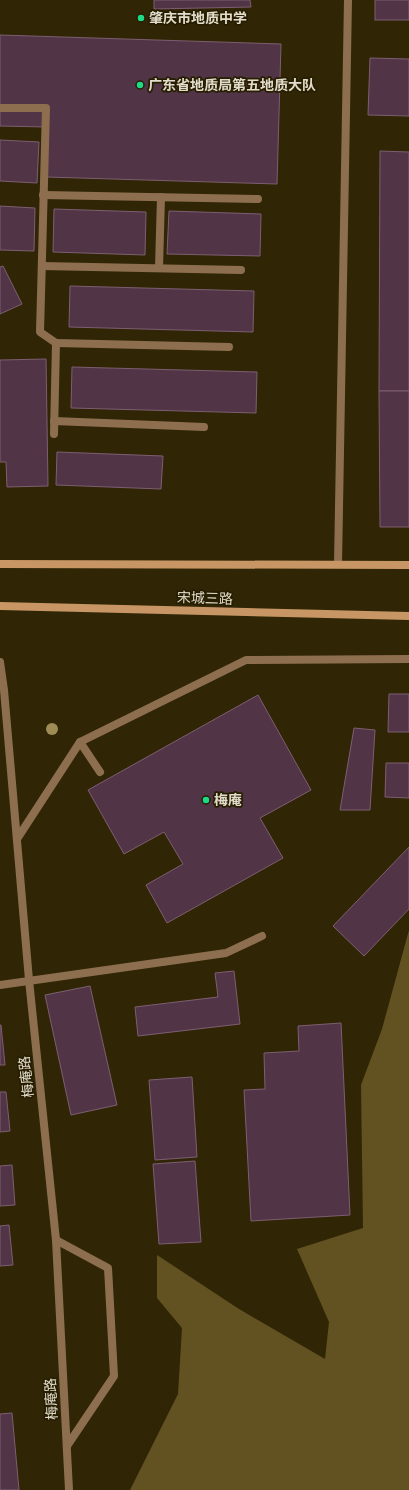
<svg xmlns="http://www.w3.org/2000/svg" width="409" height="1490" viewBox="0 0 409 1490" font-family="'Roboto Condensed','Noto Sans SC',sans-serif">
<rect width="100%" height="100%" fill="#302606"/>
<polygon fill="#625221" points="409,930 409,1490 130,1490 178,1394 182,1328 157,1298 157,1255 239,1309 325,1359 329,1322 297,1249 363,1228 361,1085 382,1029"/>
<g fill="#513546" stroke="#7d5e71">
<polygon points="154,0 250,0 251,7 154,9"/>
<rect x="375" y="0" width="34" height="20"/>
<polygon points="0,35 281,44 277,184 46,177 47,127 0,126"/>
<polygon points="370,58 409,59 409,116 368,115"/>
<polygon points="0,140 39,142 37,183 0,181"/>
<polygon points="380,151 409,152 409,391 379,391"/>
<polygon points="0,206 35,208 34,251 0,250"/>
<polygon points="54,209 146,212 145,255 53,252"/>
<polygon points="169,211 261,214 260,256 167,254"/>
<polygon points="3,266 22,304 0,314 0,267"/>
<polygon points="70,286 254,291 253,332 69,327"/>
<polygon points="46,359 48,486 7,487 6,462 0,462 0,360"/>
<polygon points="72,367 257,372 256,413 71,408"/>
<polygon points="379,391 409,391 409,527 380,527"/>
<polygon points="57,452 163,456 161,489 56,485"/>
<polygon points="389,694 409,694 409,732 388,732"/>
<polygon points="258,695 311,790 260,818 283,858 167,923 146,885 183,864 164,832 124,854 88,790"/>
<polygon points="354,728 375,730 370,810 340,810"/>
<polygon points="386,763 409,763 409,798 385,797"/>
<polygon points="409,847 409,909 364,956 333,926"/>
<polygon points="234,971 240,1024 138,1036 135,1007 218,997 215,973"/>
<polygon points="90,986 117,1105 71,1115 45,995"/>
<polygon points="341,1023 350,1215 251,1221 244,1090 265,1089 264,1053 299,1051 298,1026"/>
<polygon points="0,1025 1,1025 5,1065 0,1065"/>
<polygon points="192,1077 197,1157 155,1160 149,1080"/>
<polygon points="0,1092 6,1092 10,1131 0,1132"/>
<polygon points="195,1161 201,1242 159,1244 153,1164"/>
<polygon points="12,1165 15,1205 0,1206 0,1166"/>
<polygon points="9,1225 13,1265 0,1266 0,1226"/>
<polygon points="12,1413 19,1490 0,1490 0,1414"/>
</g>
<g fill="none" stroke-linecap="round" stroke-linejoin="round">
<g stroke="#8d6f50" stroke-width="8">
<polyline points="0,108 46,108 40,332 56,343 54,434"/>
<polyline points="43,195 258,199"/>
<polyline points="42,266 241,270"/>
<polyline points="159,268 161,197"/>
<polyline points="56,343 229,347"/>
<polyline points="54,421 204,427"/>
<polyline points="338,564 348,0"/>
<polyline points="80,742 100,772"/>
<polyline points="0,985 226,953 262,936"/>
<polyline points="56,1240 108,1268 114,1376 67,1446"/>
</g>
<g stroke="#8d6f50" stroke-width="8">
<polyline points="0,662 4,690 29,980 56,1240 69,1490"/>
<polyline points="17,839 80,742 246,660 409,659"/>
</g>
<g stroke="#c79664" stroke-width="8">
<polyline points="0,564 409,565"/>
<polyline points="0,606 409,616"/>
</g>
</g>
<circle fill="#9f8c54" cx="52" cy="729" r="6"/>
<g fill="#1dd988" stroke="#271d00" stroke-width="1.5">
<circle cx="141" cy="18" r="4"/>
<circle cx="140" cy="85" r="4"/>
<circle cx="206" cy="800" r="4"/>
</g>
<g text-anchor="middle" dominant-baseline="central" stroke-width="3.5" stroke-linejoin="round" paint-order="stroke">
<g font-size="14" font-weight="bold" fill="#e2dcca" stroke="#271d00" text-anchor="start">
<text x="149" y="18">肇庆市地质中学</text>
<text x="148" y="85">广东省地质局第五地质大队</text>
<text x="214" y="800">梅庵</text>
</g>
<g font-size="14" fill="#e2dcca" stroke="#271d00">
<text transform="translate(205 598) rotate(2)">宋城三路</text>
<text transform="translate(26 1077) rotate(-96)">梅庵路</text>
<text transform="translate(51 1399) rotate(-93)">梅庵路</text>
</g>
</g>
</svg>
